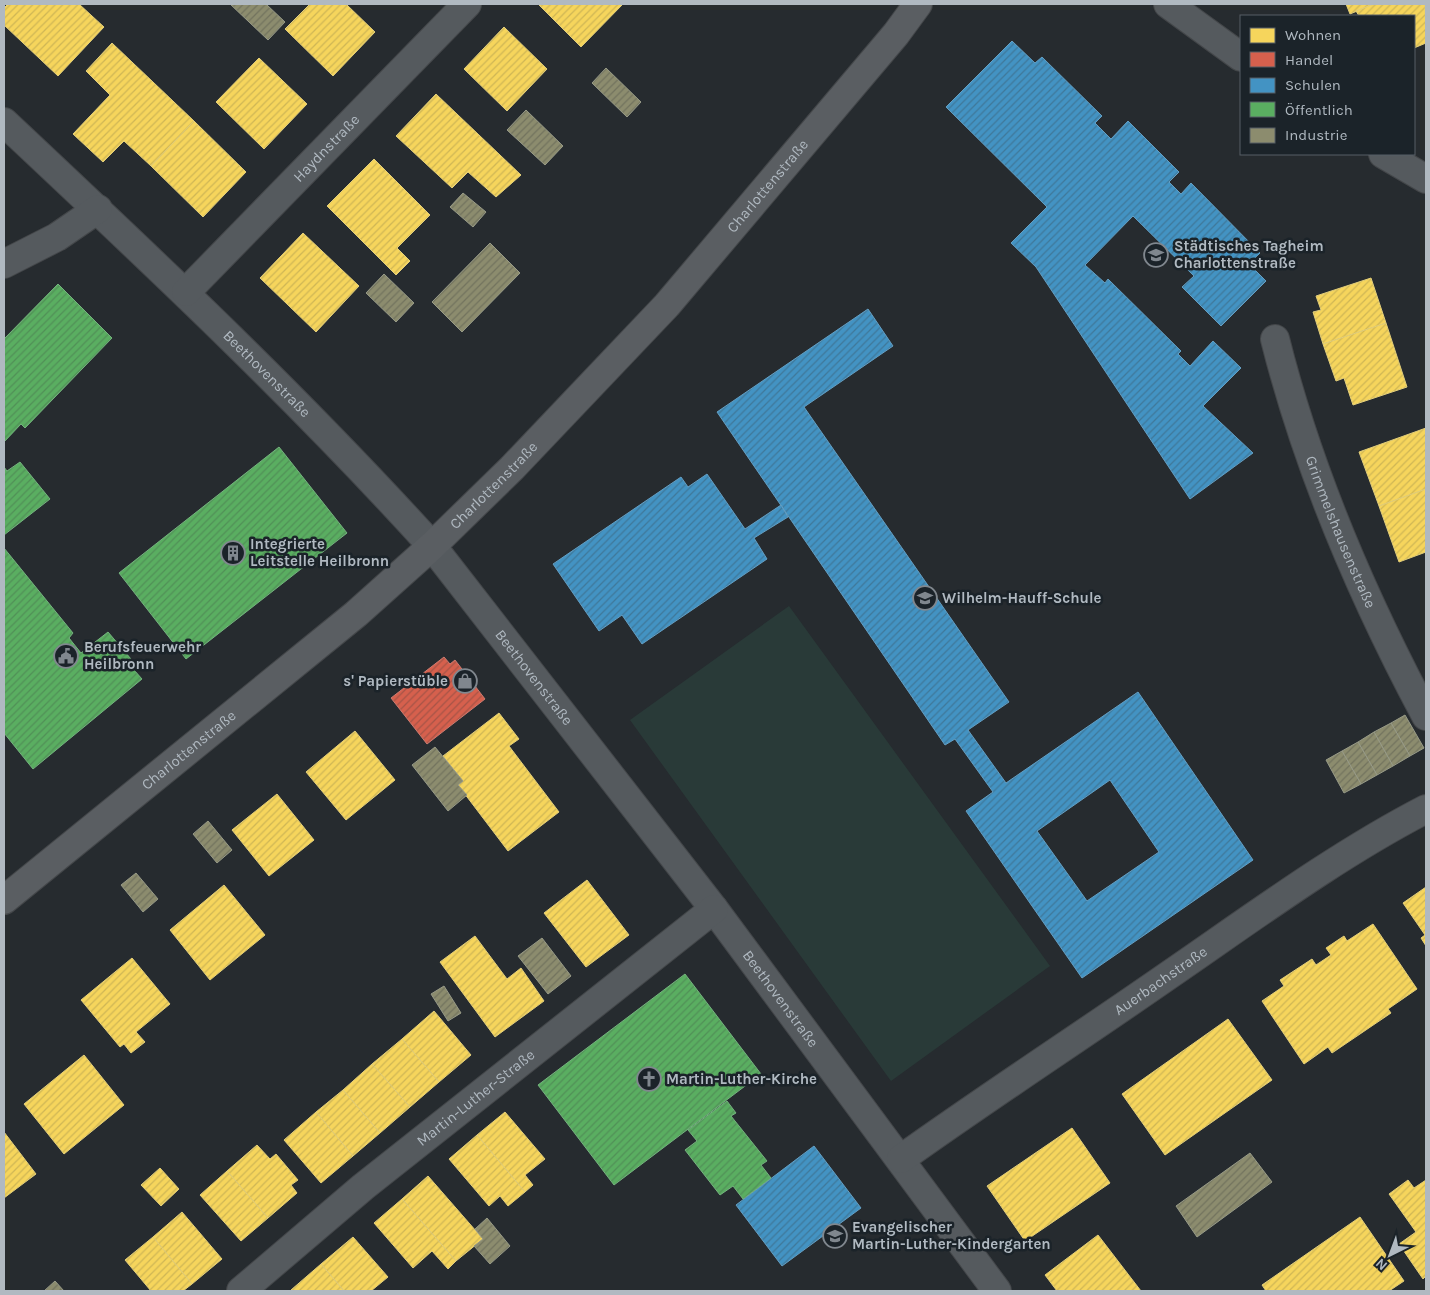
<svg xmlns="http://www.w3.org/2000/svg" width="1430" height="1295" viewBox="0 0 1430 1295" font-family="Karla,sans-serif">
<defs>
<pattern id="homes-hatch" width="6" height="6" patternUnits="userSpaceOnUse" patternTransform="scale(1.25)"><rect width="6" height="6" fill="#f6d55c"/><path d="M-1 1l2-2M0 6l6-6M5 7l2-2" fill="none" stroke="#cfb655"/></pattern>
<pattern id="shops-hatch" width="6" height="6" patternUnits="userSpaceOnUse" patternTransform="scale(1.25)"><rect width="6" height="6" fill="#d6604d"/><path d="M-1 1l2-2M0 6l6-6M5 7l2-2" fill="none" stroke="#a65447"/></pattern>
<pattern id="schools-hatch" width="6" height="6" patternUnits="userSpaceOnUse" patternTransform="scale(1.25)"><rect width="6" height="6" fill="#4393c3"/><path d="M-1 1l2-2M0 6l6-6M5 7l2-2" fill="none" stroke="#3f789a"/></pattern>
<pattern id="public-hatch" width="6" height="6" patternUnits="userSpaceOnUse" patternTransform="scale(1.25)"><rect width="6" height="6" fill="#5aae61"/><path d="M-1 1l2-2M0 6l6-6M5 7l2-2" fill="none" stroke="#519057"/></pattern>
<pattern id="industry-hatch" width="6" height="6" patternUnits="userSpaceOnUse" patternTransform="scale(1.25)"><rect width="6" height="6" fill="#8c8c6e"/><path d="M-1 1l2-2M0 6l6-6M5 7l2-2" fill="none" stroke="#72735e"/></pattern>
</defs>
<rect width="100%" height="100%" fill="#262b2f"/>
<polygon fill="#293a38" points="789,606 1050,966 891,1081 630,720"/>
<g fill="url(#homes-hatch)" stroke="#e1cd7a">
<polygon points="8,4 79,4 104,27 58,76 4,25 4,8"/>
<polygon points="310,4 346,4 375,32 333,76 285,29"/>
<polygon points="538,4 623,4 581,47"/>
<polygon points="1346,4 1374,4 1350,14"/>
<polygon points="1374,4 1425,4 1426,43 1414,48 1414,16 1359,16 1356,11"/>
<polygon points="504,27 547,69 507,111 464,69"/>
<polygon points="112,43 194,121 151,166 124,141 103,162 73,134 110,95 86,71"/>
<polygon points="259,58 307,104 264,149 216,102"/>
<polygon points="436,94 521,175 496,197 468,172 452,188 396,136"/>
<polygon points="194,121 246,172 203,217 151,166"/>
<polygon points="374,159 430,215 397,248 410,261 396,275 327,206"/>
<polygon points="303,233 359,286 316,332 260,278"/>
<polygon points="1371,278 1386,323 1323,344 1313,312 1321,310 1316,296"/>
<polygon points="1386,323 1407,387 1353,405 1344,378 1336,381 1323,344"/>
<polygon points="1426,428 1426,489 1379,506 1359,452"/>
<polygon points="1426,489 1426,552 1399,562 1379,506"/>
<polygon points="499,713 519,739 509,746 559,812 508,851 458,785 463,781 443,756"/>
<polygon points="355,731 395,780 346,820 306,772"/>
<polygon points="277,794 314,840 269,876 232,830"/>
<polygon points="587,880 629,935 586,967 544,913"/>
<polygon points="224,885 265,935 210,980 170,930"/>
<polygon points="1426,887 1426,946 1421,938 1425,935 1403,903"/>
<polygon points="1373,924 1417,989 1388,1009 1391,1013 1332,1053 1328,1047 1304,1064 1262,1001 1284,986 1280,980 1312,959 1316,965 1331,955 1326,948 1344,936 1347,941"/>
<polygon points="475,936 507,979 521,968 544,1001 495,1037 440,962"/>
<polygon points="132,958 170,1004 136,1032 145,1042 131,1053 124,1044 120,1047 81,1000"/>
<polygon points="434,1011 471,1055 439,1082 402,1039"/>
<polygon points="1228,1019 1272,1080 1165,1155 1122,1094"/>
<polygon points="402,1039 439,1082 410,1107 372,1064"/>
<polygon points="84,1055 124,1105 64,1154 24,1104"/>
<polygon points="372,1064 410,1107 380,1133 343,1090"/>
<polygon points="343,1090 380,1133 353,1156 316,1112"/>
<polygon points="316,1112 353,1156 321,1183 284,1140"/>
<polygon points="505,1112 545,1159 525,1175 533,1185 525,1192 477,1135"/>
<polygon points="1072,1128 1110,1183 1025,1241 987,1186"/>
<polygon points="4,1132 36,1174 4,1198"/>
<polygon points="477,1135 525,1192 508,1206 500,1196 489,1206 449,1159"/>
<polygon points="257,1145 270,1159 276,1154 298,1180 291,1185 297,1193 268,1218 227,1171"/>
<polygon points="160,1168 179,1189 161,1206 141,1185"/>
<polygon points="227,1171 268,1218 241,1241 200,1195"/>
<polygon points="428,1176 483,1239 456,1261 402,1199"/>
<polygon points="1408,1180 1414,1188 1426,1180 1426,1276 1423,1279 1399,1244 1416,1232 1389,1194"/>
<polygon points="402,1199 456,1261 448,1269 432,1251 413,1268 374,1223"/>
<polygon points="182,1212 222,1259 192,1284 153,1237"/>
<polygon points="1360,1217 1404,1281 1389,1291 1266,1291 1262,1285"/>
<polygon points="1098,1235 1141,1291 1057,1291 1045,1275"/>
<polygon points="153,1237 192,1284 183,1291 151,1291 125,1260"/>
<polygon points="353,1237 388,1277 371,1291 344,1291 321,1264"/>
<polygon points="321,1264 344,1291 292,1291 291,1290"/>
</g>
<polygon fill="url(#shops-hatch)" stroke="#cb7b70" points="444,657 450,664 455,660 485,699 427,744 391,698"/>
<g fill="url(#schools-hatch)" stroke="#649ec2" fill-rule="evenodd">
<polygon points="1012,41 1035,63 1042,57 1102,116 1095,123 1111,139 1128,121 1179,172 1169,182 1181,194 1191,183 1260,253 1249,264 1266,281 1221,326 1182,287 1194,276 1133,216 1085,265 1105,283 1108,279 1181,351 1178,354 1190,366 1213,341 1241,368 1203,406 1253,453 1190,499 1036,267 1011,243 1047,207 946,107"/>
<path d="M868,309L893,346L804,407L1009,702L968,730L1006,783L1138,692L1253,860L1082,978L966,811L993,792L955,739L945,745L717,412ZM1110,780L1159,852L1087,901L1037,831Z"/>
<polygon points="707,474 745,529 781,505 788,517 754,538 767,559 642,644 622,615 599,631 553,564 681,477 688,487"/>
<polygon points="814,1146 861,1208 782,1266 736,1205"/>
</g>
<g fill="url(#public-hatch)" stroke="#74b17e">
<polygon points="58,284 112,338 25,428 21,424 4,442 4,339"/>
<polygon points="279,447 347,533 186,659 119,573"/>
<polygon points="20,462 50,499 4,535 4,467 7,471"/>
<polygon points="4,548 73,633 69,638 81,653 108,632 131,659 127,662 142,679 33,769 4,733"/>
<polygon points="685,974 761,1074 614,1185 538,1085"/>
<polygon points="727,1101 736,1113 731,1116 767,1161 761,1165 771,1178 743,1199 733,1186 720,1195 685,1150 697,1141 688,1130"/>
</g>
<g fill="url(#industry-hatch)" stroke="#979a87">
<polygon points="230,4 266,4 285,22 268,40"/>
<polygon points="606,68 641,102 627,117 592,83"/>
<polygon points="526,110 563,146 545,165 507,130"/>
<polygon points="463,193 486,212 473,227 450,207"/>
<polygon points="490,243 520,273 462,332 432,302"/>
<polygon points="384,274 414,303 396,322 366,293"/>
<polygon points="1405,715 1424,748 1410,756 1391,723"/>
<polygon points="1391,723 1410,756 1393,766 1374,732"/>
<polygon points="1374,732 1393,766 1377,775 1358,742"/>
<polygon points="1358,742 1377,775 1361,784 1342,751"/>
<polygon points="435,747 463,781 458,785 467,795 448,811 412,765"/>
<polygon points="1342,751 1361,784 1344,793 1326,760"/>
<polygon points="208,821 232,850 217,863 193,834"/>
<polygon points="136,873 158,899 143,912 121,885"/>
<polygon points="542,938 571,976 548,994 518,956"/>
<polygon points="444,986 461,1013 448,1021 431,994"/>
<polygon points="1250,1153 1272,1182 1197,1237 1176,1206"/>
<polygon points="487,1218 510,1246 490,1264 474,1246 483,1239 475,1229"/>
<polygon points="55,1281 64,1291 44,1291"/>
</g>
<g fill="none" stroke-linecap="round" stroke-linejoin="round">
<g stroke="#44474a" stroke-width="30">
<g id="minor">
<path id="s1" d="M4,122C150,259 297,397 432,546L714,909L997,1291"/>
<polyline points="4,264 57,237 98,209"/>
<path id="s2" d="M186,292L467,4"/>
<path id="s3" d="M1275,339C1308,471 1362,596 1426,716"/>
<path id="s4" d="M901,1159C989,1096 1080,1037 1169,975C1252,918 1337,855 1426,809"/>
<path id="s5" d="M241,1291L363,1187L714,909"/>
</g>
</g>
<g stroke="#44474a" stroke-width="30">
<g id="tertiary">
<polyline points="1168,4 1241,57"/>
<polyline points="1383,154 1426,179"/>
</g>
</g>
<g stroke="#44474a" stroke-width="30">
<g id="secondary">
<path id="s6" d="M4,900L356,614L432,546L512,468L667,305L896,34L918,4"/>
</g>
</g>
<use href="#minor" stroke="#555a5e" stroke-width="28"/>
<use href="#tertiary" stroke="#555a5e" stroke-width="28"/>
<use href="#secondary" stroke="#5a5e62" stroke-width="28"/>
</g>
<defs>
<g id="school-ring" transform="scale(1.25)"><circle r="9.5" fill="#1b2329" stroke="#80878e" stroke-width="1.5"/><path d="M0-5L7-2L0 1L-7-2ZM-4 1L0 2.5L4 1V4Q0 6-4 4Z" fill="#80878e"/></g>
<g id="building-ring" transform="scale(1.25)"><circle r="9.5" fill="#1b2329" stroke="#80878e" stroke-width="1.5"/><path d="M-4-6H4V6H1V3H-1V6H-4ZM-2.5-4.3h1.7v1.8h-1.7ZM.8-4.3h1.7v1.8H.8ZM-2.5-1h1.7V.8h-1.7ZM.8-1h1.7V.8H.8Z" fill="#80878e"/></g>
<g id="civic-ring" transform="scale(1.25)"><circle r="9.5" fill="#1b2329" stroke="#80878e" stroke-width="1.5"/><path d="M-.6-6.5H3V-4.5H.6V-3L4-1V1h2V6H-6V1h2V-1L-.6-3ZM-1.2 2.5V6h2.4V2.5Z" fill="#80878e"/></g>
<g id="shop-ring" transform="scale(1.25)"><circle r="9.5" fill="#1b2329" stroke="#80878e" stroke-width="1.5"/><path d="M-5-2.5h2.3a2.7 3.5 0 0 1 5.4 0H5L5.5 6h-11ZM-1.5-2.5h3a1.5 2.3 0 0 0-3 0Z" fill="#80878e"/></g>
<g id="church-ring" transform="scale(1.25)"><circle r="9.5" fill="#1b2329" stroke="#80878e" stroke-width="1.5"/><path d="M-1.2-6h2.4v3.5h3.3v2.4h-3.3V6h-2.4V-.1h-3.3v-2.4h3.3Z" fill="#80878e"/></g>
</defs>
<g fill-rule="evenodd">
<use href="#school-ring" x="1156" y="255"/>
<use href="#building-ring" x="233" y="553"/>
<use href="#school-ring" x="925" y="598"/>
<use href="#civic-ring" x="66" y="656"/>
<use href="#shop-ring" x="465" y="681"/>
<use href="#church-ring" x="649" y="1079"/>
<use href="#school-ring" x="835" y="1236"/>
</g>
<g text-anchor="middle" dominant-baseline="central" stroke-width="5" stroke-linejoin="round" paint-order="stroke">
<g font-size="15" fill="#b0b9c1" stroke="#1b2329">
<text stroke="none"><textPath href="#s2" startOffset="201">Haydnstraße</textPath></text>
<text stroke="none"><textPath href="#s6" startOffset="1048">Charlottenstraße</textPath></text>
<text stroke="none"><textPath href="#s1" startOffset="364">Beethovenstraße</textPath></text>
<text stroke="none"><textPath href="#s6" startOffset="642">Charlottenstraße</textPath></text>
<text stroke="none"><textPath href="#s3" startOffset="204">Grimmelshausenstraße</textPath></text>
<text stroke="none"><textPath href="#s1" startOffset="769">Beethovenstraße</textPath></text>
<text stroke="none"><textPath href="#s6" startOffset="238">Charlottenstraße</textPath></text>
<text stroke="none"><textPath href="#s4" startOffset="315">Auerbachstraße</textPath></text>
<text stroke="none"><textPath href="#s1" startOffset="1174">Beethovenstraße</textPath></text>
<text stroke="none"><textPath href="#s5" startOffset="304">Martin-Luther-Straße</textPath></text>
</g>
<g font-size="15" font-weight="bold" fill="#b0b9c1" stroke="#1b2329" text-anchor="start">
<text x="1174" y="246">Städtisches Tagheim<tspan x="1174" dy="17">Charlottenstraße</tspan></text>
<text x="250" y="544">Integrierte<tspan x="250" dy="17">Leitstelle Heilbronn</tspan></text>
<text x="942" y="598">Wilhelm-Hauff-Schule</text>
<text x="84" y="647">Berufsfeuerwehr<tspan x="84" dy="17">Heilbronn</tspan></text>
<text x="448" y="681" text-anchor="end">s' Papierstüble</text>
<text x="666" y="1079">Martin-Luther-Kirche</text>
<text x="852" y="1227">Evangelischer<tspan x="852" dy="17">Martin-Luther-Kindergarten</tspan></text>
</g>
</g>
<rect width="1430" height="1295" fill="none" stroke="#b0b9c1" stroke-width="10"/>
<rect x="1240" y="15" width="175" height="140" fill="#1b2329" stroke="#575f66"/>
<rect x="1250" y="28" width="25" height="15" fill="#f6d55c" stroke="#575f66"/>
<text x="1285" y="40" font-size="15" fill="#b0b9c1">Wohnen</text>
<rect x="1250" y="52" width="25" height="15" fill="#d6604d" stroke="#575f66"/>
<text x="1285" y="65" font-size="15" fill="#b0b9c1">Handel</text>
<rect x="1250" y="78" width="25" height="15" fill="#4393c3" stroke="#575f66"/>
<text x="1285" y="90" font-size="15" fill="#b0b9c1">Schulen</text>
<rect x="1250" y="102" width="25" height="15" fill="#5aae61" stroke="#575f66"/>
<text x="1285" y="115" font-size="15" fill="#b0b9c1">Öffentlich</text>
<rect x="1250" y="128" width="25" height="15" fill="#8c8c6e" stroke="#575f66"/>
<text x="1285" y="140" font-size="15" fill="#b0b9c1">Industrie</text>
<g transform="translate(1390 1255) rotate(222)" stroke="#1b2329" stroke-width="4" paint-order="stroke">
<path d="M0-4L9 19L0 12L-9 19Z" fill="#b0b9c1"/>
<text y="-8" font-size="14" font-weight="bold" text-anchor="middle" fill="#b0b9c1">N</text>
</g>
</svg>
